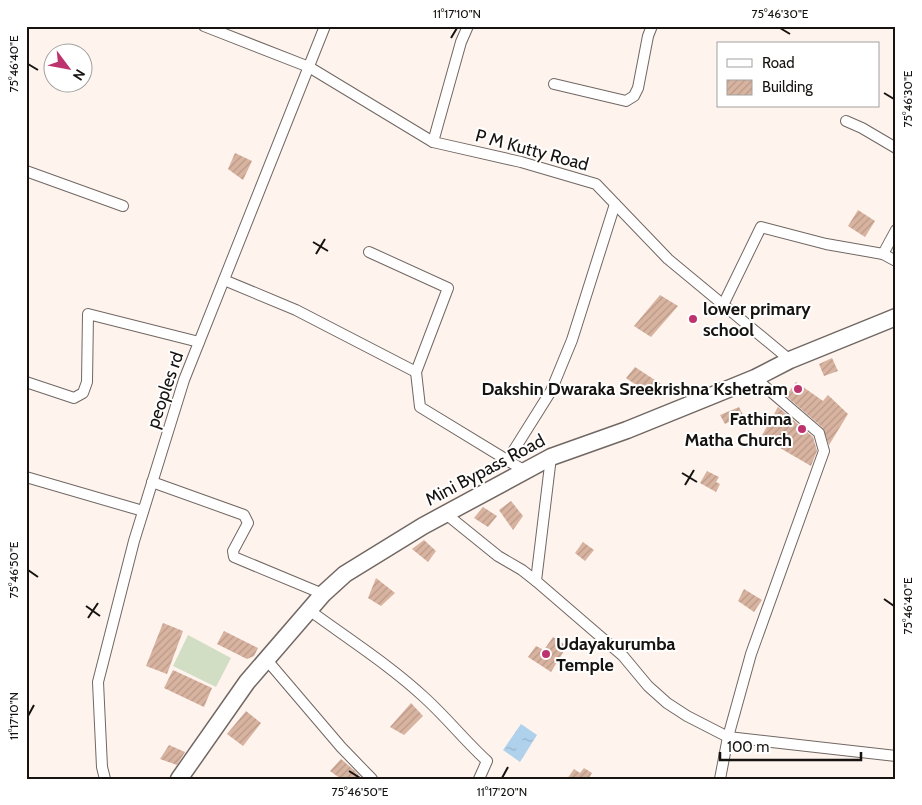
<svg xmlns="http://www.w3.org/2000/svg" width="922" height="805" viewBox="0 0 922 805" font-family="Cabin,sans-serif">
<defs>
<pattern id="water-ripples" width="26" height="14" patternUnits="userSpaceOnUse" patternTransform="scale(1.25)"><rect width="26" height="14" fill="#b0d1eb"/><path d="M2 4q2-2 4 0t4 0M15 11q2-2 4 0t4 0" fill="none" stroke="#97b3c8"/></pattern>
<pattern id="building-hatch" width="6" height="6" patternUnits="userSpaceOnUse" patternTransform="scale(1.25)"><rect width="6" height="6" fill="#d8b3a0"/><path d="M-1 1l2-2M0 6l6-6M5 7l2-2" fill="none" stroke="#b99989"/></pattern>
</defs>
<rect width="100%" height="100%" fill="#fef3ed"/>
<polygon fill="#d1dec4" points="188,635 231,658 216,687 173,666"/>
<polygon fill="url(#water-ripples)" points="521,724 537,735 520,762 503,750"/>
<g fill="url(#building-hatch)">
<polygon points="235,153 252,161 243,180 228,169"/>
<polygon points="858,210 875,221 865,237 848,226"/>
<polygon points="660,295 678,306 651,337 634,326"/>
<polygon points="832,358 838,371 824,376 819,364"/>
<polygon points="635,367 661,384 651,395 626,378"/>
<polygon points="796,382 823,401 828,395 848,414 829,445 823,428 786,396"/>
<polygon points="739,407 743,415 725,424 720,415"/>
<polygon points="778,407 813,437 817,451 811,466 761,437"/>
<polygon points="707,471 719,477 716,482 720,484 716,492 700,483"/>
<polygon points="511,501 523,516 513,530 499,510"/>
<polygon points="483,507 497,516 488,527 474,518"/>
<polygon points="424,540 436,551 428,562 412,549"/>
<polygon points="583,542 594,550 585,561 575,553"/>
<polygon points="376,578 395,593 381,606 368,598"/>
<polygon points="744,589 762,600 754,612 738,601"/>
<polygon points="163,623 183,631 167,674 146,666"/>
<polygon points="224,631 258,648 254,656 247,659 217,644"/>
<polygon points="553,637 567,646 551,672 528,657 536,646 544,650"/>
<polygon points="173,670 212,688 204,707 164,688"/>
<polygon points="411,703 423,716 404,735 390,727"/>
<polygon points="246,711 261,723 243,746 227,734"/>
<polygon points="169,745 185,752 177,765 160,759"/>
<polygon points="341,759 355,771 362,779 341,779 330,771"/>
<polygon points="584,768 592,773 589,778 590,779 567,779 574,769 580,773"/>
</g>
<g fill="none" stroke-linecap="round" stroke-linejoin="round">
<g stroke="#716763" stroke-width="12">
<g id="minor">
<polyline points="204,26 309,67 433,142 521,162 596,184 668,259 790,360"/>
<polyline points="554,84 626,101 634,96 638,88 648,36 652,26"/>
<polyline points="846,121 862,128 896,148"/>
<polyline points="433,142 461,42 468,26"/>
<polyline points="26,171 123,206"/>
<polyline points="896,230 883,254 896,261"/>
<polyline points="369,252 448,288 416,372 420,407 525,471"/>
<polyline points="224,280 296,310 416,372"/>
<polyline points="723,305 761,227 826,244 883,254"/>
<polyline points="26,382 74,398 83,393 87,382 88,314 199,342"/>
<polyline points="551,457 536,581 623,656 648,686 667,703 687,716 728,737 751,654 824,451 819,433 755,378"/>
<polyline points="507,461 551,391 572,340 615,204"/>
<polyline points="26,477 143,511"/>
<polyline points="152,482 244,515 248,523 233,551 234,557 323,594"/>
<polyline points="446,514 498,556 522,570 536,581"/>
<path d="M309,610C347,638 391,666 425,698C447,718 465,741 487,761L479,779"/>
<polyline points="266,659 341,747 372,779"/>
<polyline points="105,779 102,767 98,682 134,541 184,380 325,26"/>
<polyline points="720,779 728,737 896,756"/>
</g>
</g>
<g stroke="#716763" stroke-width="19">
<polyline id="primary" points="179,779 247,682 323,594 345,574 423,526 551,457 627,430 711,396 755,378 790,360 896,317"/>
</g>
<use href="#minor" stroke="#fff" stroke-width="10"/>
<use href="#primary" stroke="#fff" stroke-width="16"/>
</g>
<path fill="none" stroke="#161311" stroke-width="2" d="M780,28L790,34M451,38L457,28M28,64L38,70M884,93L894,99M313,242L328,251M316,254L325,239M682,473L697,482M685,485L694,470M28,570L38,577M884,599L894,606M86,606L100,616M88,618L98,603M28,716L34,705M349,771L360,778M502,778L508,767"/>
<g fill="#bd336d" stroke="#fff" stroke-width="2">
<circle cx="693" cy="319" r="5"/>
<circle cx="798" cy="389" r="5"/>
<circle cx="802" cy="429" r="5"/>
<circle cx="546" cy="654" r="5"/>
</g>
<g text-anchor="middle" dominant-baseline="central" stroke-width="4" stroke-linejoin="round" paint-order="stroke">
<g font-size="18" fill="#161311" stroke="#fff">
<text transform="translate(532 150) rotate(15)">P M Kutty Road</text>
<text transform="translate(165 390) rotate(-71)">peoples rd</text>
<text transform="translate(485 470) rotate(-28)">Mini Bypass Road</text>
</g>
<g font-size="18" font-weight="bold" fill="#161311" stroke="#fff" text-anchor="start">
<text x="703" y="309">lower primary<tspan x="703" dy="21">school</tspan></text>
<text x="788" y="389" text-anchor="end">Dakshin Dwaraka Sreekrishna Kshetram</text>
<text x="792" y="419" text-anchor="end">Fathima<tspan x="792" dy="21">Matha Church</tspan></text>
<text x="556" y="644">Udayakurumba<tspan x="556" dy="21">Temple</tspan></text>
</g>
</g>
<rect width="922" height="805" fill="none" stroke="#ffffff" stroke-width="55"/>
<rect x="717" y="42" width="162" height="65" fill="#ffffff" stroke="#a2a1a0"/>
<rect x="727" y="59" width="25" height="8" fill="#ffffff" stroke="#a2a1a0"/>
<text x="762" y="68" font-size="15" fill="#161311">Road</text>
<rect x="727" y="80" width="25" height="15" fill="url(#building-hatch)" stroke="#a2a1a0"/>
<text x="762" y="92" font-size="15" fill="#161311">Building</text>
<g transform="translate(68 68) rotate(122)"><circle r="24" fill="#ffffff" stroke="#a2a1a0"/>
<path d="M0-4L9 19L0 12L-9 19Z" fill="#bd336d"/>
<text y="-8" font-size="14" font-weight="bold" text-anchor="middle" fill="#161311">N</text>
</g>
<path d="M720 752v8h141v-8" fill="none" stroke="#161311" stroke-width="2.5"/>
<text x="727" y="752" font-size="15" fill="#161311" stroke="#ffffff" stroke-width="4" paint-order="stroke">100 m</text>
<rect x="28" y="28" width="866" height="750" fill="none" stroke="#161311" stroke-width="2"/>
<g font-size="12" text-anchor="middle" fill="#161311">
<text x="457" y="18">11°17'10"N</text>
<text x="780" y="18">75°46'30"E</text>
<text transform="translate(14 64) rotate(-90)" y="4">75°46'40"E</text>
<text transform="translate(908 99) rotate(-90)" y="4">75°46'30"E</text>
<text transform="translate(14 570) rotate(-90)" y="4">75°46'50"E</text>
<text transform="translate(908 606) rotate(-90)" y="4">75°46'40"E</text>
<text transform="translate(14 716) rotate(-90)" y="4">11°17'10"N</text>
<text x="360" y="796">75°46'50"E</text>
<text x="502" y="796">11°17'20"N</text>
</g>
</svg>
